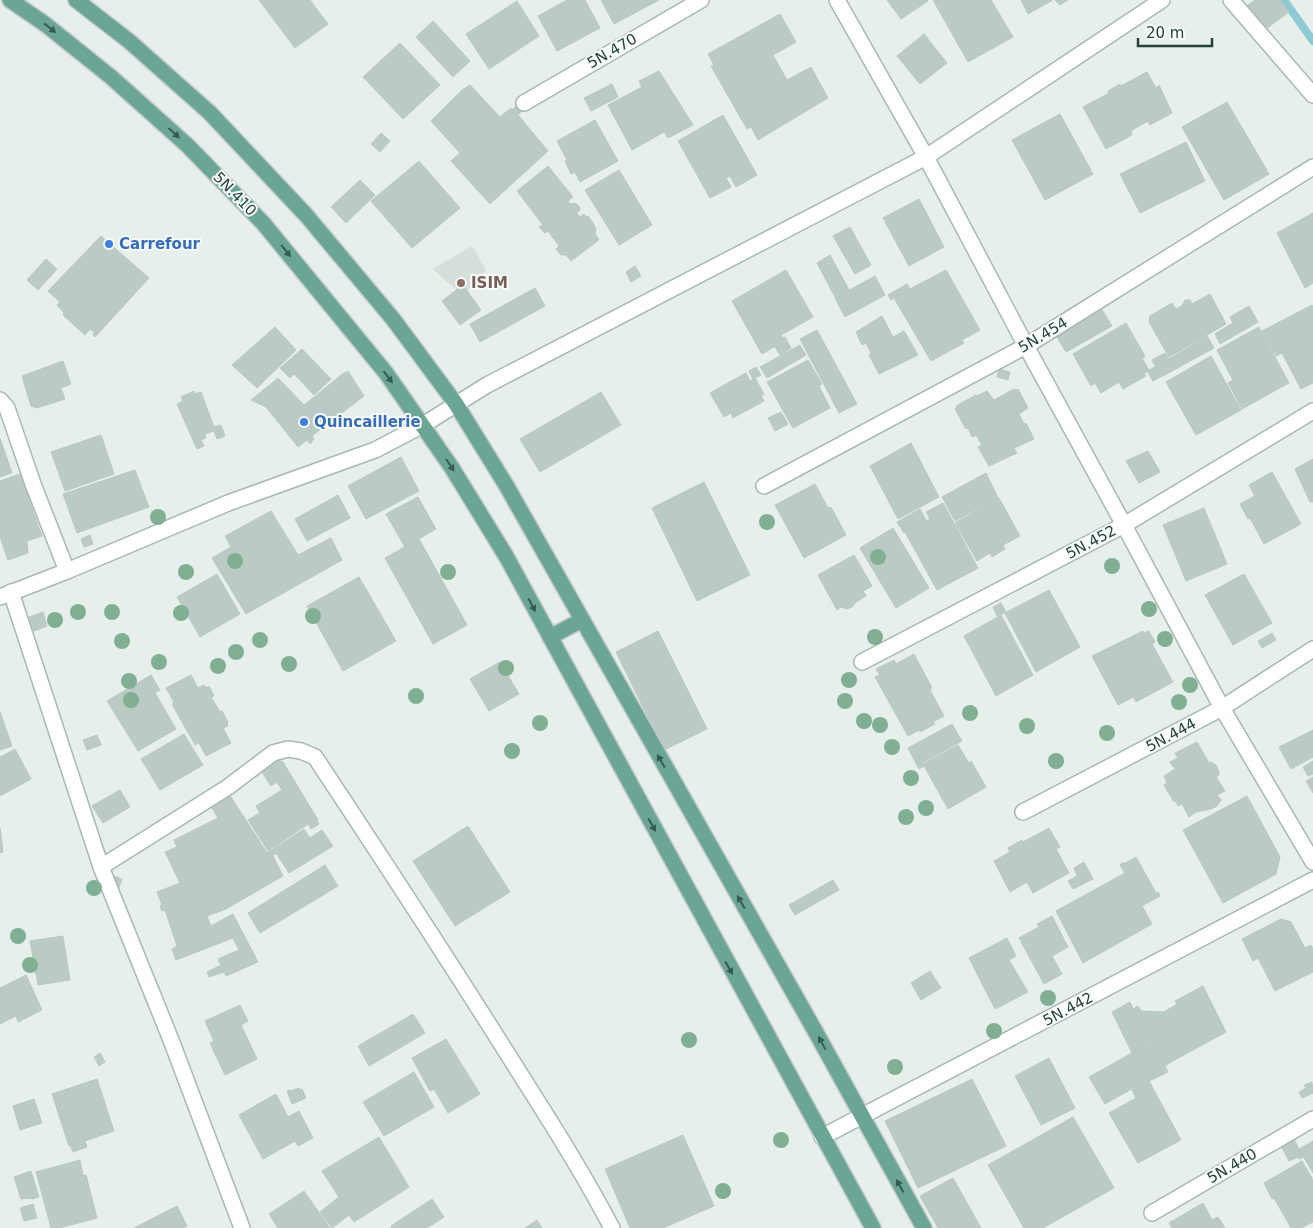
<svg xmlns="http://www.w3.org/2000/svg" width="1313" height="1228" viewBox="0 0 1313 1228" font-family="'DejaVu Sans',sans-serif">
<rect width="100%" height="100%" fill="#e6efeb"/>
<polygon fill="#d4dfda" points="472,246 486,270 463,296 433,269"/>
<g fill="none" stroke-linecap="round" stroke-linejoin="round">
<polyline stroke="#8ec9d4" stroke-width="8" points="1284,0 1313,41"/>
</g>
<g fill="#bbcac4" stroke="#b8c9c2">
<polygon points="259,0 310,0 328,24 295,48"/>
<polygon points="567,0 585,0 600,28 557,51 538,16"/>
<polygon points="601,0 659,0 614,24"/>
<polygon points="887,0 927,0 928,1 901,19"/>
<polygon points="933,0 991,0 1013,37 968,62"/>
<polygon points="1021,0 1053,0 1028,14"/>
<polygon points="1055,0 1068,0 1060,5"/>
<polygon points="1255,0 1280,0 1289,12 1262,32 1244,8"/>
<polygon points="517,1 539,36 489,69 466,34"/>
<polygon points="780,14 796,42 773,55 787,80 811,67 828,98 758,140 751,127 747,129 711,66 714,65 708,54"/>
<polygon points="433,21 470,61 453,77 416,37"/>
<polygon points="924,34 947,63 920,84 897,56"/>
<polygon points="400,43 440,85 403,119 363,77"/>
<polygon points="659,71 693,125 668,138 664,132 632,150 608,105 642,87 639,81"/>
<polygon points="1147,72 1156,88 1159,85 1172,113 1150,125 1148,121 1134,129 1131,131 1132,135 1106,149 1083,107 1109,93 1108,91 1120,84 1121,86"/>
<polygon points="612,84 618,97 591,111 584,98"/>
<polygon points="470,85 500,117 511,108 512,110 516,106 521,112 518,115 548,151 490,204 451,161 460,153 431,121 462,90"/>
<polygon points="1227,102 1269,174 1224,200 1182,127"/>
<polygon points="1060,114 1093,174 1045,200 1012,140"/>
<polygon points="723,115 757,175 736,187 730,176 726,178 731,187 710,198 678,141"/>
<polygon points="595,120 618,161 580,182 575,172 571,174 565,161 567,160 557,141"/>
<polygon points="381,133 390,141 380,152 371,144"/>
<polygon points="1186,142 1205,181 1140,213 1120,174"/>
<polygon points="419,161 460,208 412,248 371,201"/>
<polygon points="548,166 573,197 568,201 570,204 575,203 579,206 580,210 577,213 580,217 584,214 586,217 588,216 593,223 596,229 595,234 599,240 571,261 566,255 561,255 556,249 559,246 548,231 545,233 539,227 543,225 517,191"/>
<polygon points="619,170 652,225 619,245 585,190"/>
<polygon points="360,180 375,195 346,223 331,207"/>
<polygon points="919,199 944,247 909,266 883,218"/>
<polygon points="1313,213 1313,283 1305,288 1277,233"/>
<polygon points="850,227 871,265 855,274 833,236"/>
<polygon points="101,236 149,278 95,337 93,334 95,333 90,329 85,335 63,315 64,313 57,305 60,302 48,291"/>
<polygon points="830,255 849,290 835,297 817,263"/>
<polygon points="46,259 57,269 38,290 27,280"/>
<polygon points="635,266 641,276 631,282 626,272"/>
<polygon points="786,270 813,317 781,335 784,341 762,354 732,301"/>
<polygon points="946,270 980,330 962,340 964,343 931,361 894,298 891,300 888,295 907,284 910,289"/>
<polygon points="875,276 885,295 845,317 835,298"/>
<polygon points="463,285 481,310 460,325 442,301"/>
<polygon points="535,288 545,306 480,342 470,324"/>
<polygon points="1210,294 1226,324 1169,357 1149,322 1150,316 1172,303 1176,309 1182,306 1185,300 1190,300 1192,304"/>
<polygon points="1312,305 1313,308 1313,383 1301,389 1282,353 1276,356 1262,331"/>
<polygon points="1249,306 1258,322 1220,344 1215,334 1233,323 1230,317"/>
<polygon points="1101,308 1112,326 1066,352 1055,334"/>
<polygon points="882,316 893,337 904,331 918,355 879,374 869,355 871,353 866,343 862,345 856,332"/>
<polygon points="1126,323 1145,356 1142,358 1149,370 1144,373 1146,376 1123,389 1119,382 1101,393 1095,383 1091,386 1073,354"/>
<polygon points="275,327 296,350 257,388 232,365"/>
<polygon points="1259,327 1289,383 1242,409 1228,383 1233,380 1217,350"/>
<polygon points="817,330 857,404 839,413 800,339"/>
<polygon points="1207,336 1214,348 1161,377 1152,360 1165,353 1169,359"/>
<polygon points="785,337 791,348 780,355 775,347 784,341 783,338"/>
<polygon points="800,345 806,355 767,378 760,367"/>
<polygon points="302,349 331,379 314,395 294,374 290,378 280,368"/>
<polygon points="1211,356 1241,410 1196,435 1166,382"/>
<polygon points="808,360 822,384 819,386 830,408 793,428 767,382"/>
<polygon points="63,361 71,384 61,388 65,399 37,408 31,406 22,376"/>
<polygon points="756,367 761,375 753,379 749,371"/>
<polygon points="1155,367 1160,377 1153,381 1147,371"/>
<polygon points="999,369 1010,372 1008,380 997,377"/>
<polygon points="348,371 364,396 312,436 314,439 310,444 307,440 298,447 266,407 251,400 278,378 304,405 345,372 345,373"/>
<polygon points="746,373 750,381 755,378 764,394 761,396 764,401 733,418 731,413 724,417 710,393"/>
<polygon points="1014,389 1015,390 1018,389 1028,408 1019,414 1024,424 1026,423 1034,439 1014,448 1017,453 989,466 978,447 982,445 976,435 972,437 968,428 966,429 955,409 957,408 956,406 976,395 977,396 987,391 994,400"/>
<polygon points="194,391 195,394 201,392 214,427 221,425 225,436 217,439 214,431 205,434 206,438 201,440 204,446 197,449 177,404 183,401 181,397"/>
<polygon points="601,392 621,425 540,472 520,439"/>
<polygon points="781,412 788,424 775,431 768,418"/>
<polygon points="101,435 114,474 65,491 51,452"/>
<polygon points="0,438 12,473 0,477"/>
<polygon points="911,443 939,497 898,519 870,466"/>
<polygon points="1148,451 1160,472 1139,483 1126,461"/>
<polygon points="401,457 419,491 366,519 348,486"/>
<polygon points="1313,459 1313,502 1310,502 1295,469"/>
<polygon points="135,470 149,507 77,533 63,494"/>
<polygon points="1272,472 1301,524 1264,544 1250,518 1248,519 1240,504 1255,496 1249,485"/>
<polygon points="986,473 998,498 955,521 942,497"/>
<polygon points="20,474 42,536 27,541 28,553 8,560 0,537 0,481"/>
<polygon points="704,482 750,575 697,601 652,508"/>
<polygon points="815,484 828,508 831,507 846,535 804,558 775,505"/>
<polygon points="338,495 350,518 307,541 295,519"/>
<polygon points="418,497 436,529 405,547 386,514"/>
<polygon points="999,498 1020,536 1003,545 1005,549 992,557 990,553 977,561 955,523"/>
<polygon points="943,503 978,568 937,590 905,532 930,519 926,512"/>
<polygon points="1204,508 1227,564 1186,581 1163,525"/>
<polygon points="920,509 926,520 904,533 897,522"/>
<polygon points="271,511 298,555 331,538 342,560 246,614 212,558 231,547 225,536"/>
<polygon points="893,528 929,588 896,608 860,548"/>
<polygon points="90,535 93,544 84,547 81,539"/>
<polygon points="419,539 467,625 433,644 385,558"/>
<polygon points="854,555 872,586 863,591 866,596 856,602 852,607 847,609 841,607 837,610 818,575"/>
<polygon points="217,574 240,614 200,637 177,597"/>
<polygon points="1244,574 1272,623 1233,645 1205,595"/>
<polygon points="359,577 396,641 343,671 307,606"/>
<polygon points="1049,590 1080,647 1036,672 1005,613"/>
<polygon points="1001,603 1006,612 997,616 993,607"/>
<polygon points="43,612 47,626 34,631 29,617"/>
<polygon points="1001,615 1033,675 996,696 964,636"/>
<polygon points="658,631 707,729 664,750 616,652"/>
<polygon points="1143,631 1144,633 1149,631 1155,642 1152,644 1173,682 1136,702 1133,697 1118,705 1092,656"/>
<polygon points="1272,633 1276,640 1262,648 1258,641"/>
<polygon points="914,654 932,688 930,690 944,716 933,722 935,724 920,732 919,730 908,736 875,677 880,675 876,669 894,660 896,664"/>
<polygon points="500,662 519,694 489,711 470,679"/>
<polygon points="151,675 160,690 155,693 176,729 138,751 107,701"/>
<polygon points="191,675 198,688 204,685 206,688 209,686 214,696 211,697 220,712 222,711 228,722 227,723 228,726 223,728 231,743 206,756 199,743 195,745 172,704 174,702 166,688"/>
<polygon points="0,712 12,746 0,750"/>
<polygon points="952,724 962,741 922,763 924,766 919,769 908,748"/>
<polygon points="1313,730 1313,757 1291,769 1279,747"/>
<polygon points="184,734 203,765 160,790 141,759"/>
<polygon points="97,735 101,745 87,750 83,740"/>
<polygon points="1197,742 1209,763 1211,762 1216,765 1219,772 1219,775 1216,777 1225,791 1217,795 1221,800 1217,806 1211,809 1196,812 1189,817 1182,804 1178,806 1176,801 1174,802 1164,785 1167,783 1164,776 1175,769 1170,762 1178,758 1175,753"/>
<polygon points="958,745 969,763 971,761 986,787 948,809 923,764"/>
<polygon points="15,749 31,779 0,796 0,757"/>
<polygon points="271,758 283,762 318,820 317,821 319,824 311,829 308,824 268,851 248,820 260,813 256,806 282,790 277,782 271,786 262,772 257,776 254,771"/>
<polygon points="1313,761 1313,774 1308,776 1303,767"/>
<polygon points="1313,777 1313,793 1306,781"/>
<polygon points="120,790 130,807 103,823 92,806"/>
<polygon points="229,794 267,853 304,829 310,838 322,830 333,846 289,873 276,853 273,856 283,876 226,909 207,916 211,926 233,914 258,962 226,976 224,972 209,977 207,972 221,965 218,959 239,950 233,938 176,960 172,949 177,946 165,910 162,911 160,906 162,905 157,892 180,883 165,852 177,847 174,840 218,818 210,805"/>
<polygon points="1247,796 1280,857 1276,874 1223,903 1183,830"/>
<polygon points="468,826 510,892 455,926 413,861"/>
<polygon points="0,828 3,852 0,853"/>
<polygon points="1049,828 1060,847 1056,849 1069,873 1033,893 1027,882 1010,892 994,861 1010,852 1008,848 1022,840 1023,842"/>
<polygon points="1136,857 1156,893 1158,892 1160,896 1142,906 1152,924 1083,963 1056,911 1125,873 1120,865 1123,862 1124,864"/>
<polygon points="1084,862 1093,879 1073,889 1068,881 1077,876 1074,868"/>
<polygon points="325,865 338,886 260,933 248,913"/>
<polygon points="114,876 122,879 118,890 109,886"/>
<polygon points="833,880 839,890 795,915 789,905"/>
<polygon points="1052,916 1068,947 1052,956 1062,974 1044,984 1019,938 1039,927 1037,924"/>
<polygon points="1281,919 1291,922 1305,948 1311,945 1313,949 1313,972 1275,991 1258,958 1253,961 1242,939"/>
<polygon points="63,936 70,980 38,985 30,941"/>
<polygon points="1007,938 1016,956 1009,960 1028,992 995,1009 969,958"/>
<polygon points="930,971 941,988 921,1000 911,983"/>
<polygon points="26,975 42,1010 18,1022 16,1016 0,1024 0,988"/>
<polygon points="1203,986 1226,1032 1171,1062 1162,1045 1141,1042 1141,1011 1164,1012 1177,1004 1175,1001"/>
<polygon points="1130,1002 1133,1009 1138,1006 1141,1011 1141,1042 1162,1045 1171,1062 1165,1066 1168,1072 1149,1081 1181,1140 1138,1163 1109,1113 1136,1098 1132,1090 1136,1088 1135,1087 1105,1104 1089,1077 1132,1053 1112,1012"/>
<polygon points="240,1005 248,1021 241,1025 257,1059 225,1075 210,1043 214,1041 205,1021"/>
<polygon points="413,1014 425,1033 369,1066 358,1046"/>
<polygon points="446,1039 480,1094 448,1113 434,1089 430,1091 412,1058"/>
<polygon points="100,1053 105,1062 99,1066 94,1057"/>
<polygon points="1049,1058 1075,1108 1041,1125 1015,1076"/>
<polygon points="414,1072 434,1107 384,1136 363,1102"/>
<polygon points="97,1079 114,1131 85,1141 87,1147 73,1152 70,1145 69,1146 52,1094"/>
<polygon points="972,1079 1006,1146 918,1188 885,1121"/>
<polygon points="1312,1082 1313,1093 1302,1098 1299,1092 1306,1088 1304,1085"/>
<polygon points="299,1088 300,1090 302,1089 306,1098 292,1104 287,1091 290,1090 290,1091"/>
<polygon points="276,1094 288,1117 299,1111 313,1138 298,1146 295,1141 263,1159 239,1115"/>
<polygon points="34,1099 42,1123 20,1130 13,1106"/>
<polygon points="1073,1117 1114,1188 1043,1228 1024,1228 988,1165"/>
<polygon points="683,1135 714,1206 663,1228 630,1228 605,1169"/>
<polygon points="379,1137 409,1187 354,1222 349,1215 332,1228 320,1212 339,1197 322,1171"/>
<polygon points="1294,1139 1303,1157 1299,1159 1298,1157 1289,1161 1281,1146"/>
<polygon points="1313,1141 1313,1173 1299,1149"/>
<polygon points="80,1160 83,1175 86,1175 97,1218 59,1228 51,1228 36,1172"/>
<polygon points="1302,1161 1313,1180 1313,1222 1301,1228 1291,1228 1274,1198 1272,1199 1264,1183"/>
<polygon points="31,1171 39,1197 32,1199 31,1198 21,1199 14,1177"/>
<polygon points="953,1178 981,1228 938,1228 920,1196"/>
<polygon points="304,1191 330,1228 278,1228 269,1214"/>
<polygon points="432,1199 444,1217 427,1228 392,1228 391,1226"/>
<polygon points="1203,1203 1212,1220 1218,1217 1225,1228 1172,1228 1169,1223"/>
<polygon points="33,1204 37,1218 24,1221 20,1208"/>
<polygon points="177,1206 187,1226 183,1228 134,1228"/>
<polygon points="537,1220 542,1228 525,1228"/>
</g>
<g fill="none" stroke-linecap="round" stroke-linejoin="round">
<g stroke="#a8b8b2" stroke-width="18">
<g id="minor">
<polyline points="837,0 926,157 1026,346 1124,525 1222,708 1313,862"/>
<polyline points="1231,0 1313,95"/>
<polyline points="524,103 701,0"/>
<polyline points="0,400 7,408 33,484 67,571"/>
<polyline points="764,486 1026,346 1313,167"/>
<polyline points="11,592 101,867 171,1040 242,1228"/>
<polyline points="0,597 67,571 228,503 375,450 423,425 487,385 926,157 1162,0"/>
<polyline points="862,662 1124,525 1313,411"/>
<polyline points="1023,812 1222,708 1313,649"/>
<path d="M101,867L228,787L273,753L288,749L301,751L315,757C376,849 436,941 495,1034C535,1098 577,1161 612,1228"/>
<polyline points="822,1137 1313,880"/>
<polyline points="1152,1213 1313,1119"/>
</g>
</g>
<g stroke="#c2cac8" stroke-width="18">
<g id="major">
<polyline points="10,0 45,24 111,77 187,145 263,223 386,373 452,468 506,556 873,1228"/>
<polyline points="76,0 129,41 210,113 306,215 393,319 456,404 506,485 814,1029 924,1228"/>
<polyline points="550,637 582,620"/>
</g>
</g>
<use href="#minor" stroke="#fff" stroke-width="15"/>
<use href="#major" stroke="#6aa596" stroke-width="15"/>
</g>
<g fill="#80af93">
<circle cx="158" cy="517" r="8"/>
<circle cx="767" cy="522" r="8"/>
<circle cx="878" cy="557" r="8"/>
<circle cx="235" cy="561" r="8"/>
<circle cx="1112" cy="566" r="8"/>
<circle cx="186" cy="572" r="8"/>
<circle cx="448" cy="572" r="8"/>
<circle cx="1149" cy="609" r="8"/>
<circle cx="78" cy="612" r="8"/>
<circle cx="112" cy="612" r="8"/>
<circle cx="181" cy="613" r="8"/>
<circle cx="313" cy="616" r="8"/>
<circle cx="55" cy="620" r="8"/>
<circle cx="875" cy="637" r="8"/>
<circle cx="1165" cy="639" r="8"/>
<circle cx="260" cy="640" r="8"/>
<circle cx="122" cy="641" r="8"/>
<circle cx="236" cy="652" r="8"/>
<circle cx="159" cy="662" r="8"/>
<circle cx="289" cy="664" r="8"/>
<circle cx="218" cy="666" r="8"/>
<circle cx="506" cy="668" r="8"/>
<circle cx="849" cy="680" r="8"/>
<circle cx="129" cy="681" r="8"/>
<circle cx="1190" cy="685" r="8"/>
<circle cx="416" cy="696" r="8"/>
<circle cx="131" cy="700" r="8"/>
<circle cx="845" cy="701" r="8"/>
<circle cx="1179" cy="702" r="8"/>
<circle cx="970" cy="713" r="8"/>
<circle cx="864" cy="721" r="8"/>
<circle cx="540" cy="723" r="8"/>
<circle cx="880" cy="725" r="8"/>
<circle cx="1027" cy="726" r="8"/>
<circle cx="1107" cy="733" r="8"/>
<circle cx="892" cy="747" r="8"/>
<circle cx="512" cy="751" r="8"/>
<circle cx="1056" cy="761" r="8"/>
<circle cx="911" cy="778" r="8"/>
<circle cx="926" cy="808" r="8"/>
<circle cx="906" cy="817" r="8"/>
<circle cx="94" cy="888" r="8"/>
<circle cx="18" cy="936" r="8"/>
<circle cx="30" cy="965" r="8"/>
<circle cx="1048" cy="998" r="8"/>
<circle cx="994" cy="1031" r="8"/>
<circle cx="689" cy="1040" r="8"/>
<circle cx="895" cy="1067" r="8"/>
<circle cx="781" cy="1140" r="8"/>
<circle cx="723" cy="1191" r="8"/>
</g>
<defs><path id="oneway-solid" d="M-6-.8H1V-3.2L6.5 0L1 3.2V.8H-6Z" transform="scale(1.25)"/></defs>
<g fill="#365b51">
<use href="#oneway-solid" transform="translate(50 28) rotate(38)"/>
<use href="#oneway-solid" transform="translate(174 133) rotate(42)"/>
<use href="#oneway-solid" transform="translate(286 251) rotate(51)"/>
<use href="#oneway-solid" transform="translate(388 377) rotate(53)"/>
<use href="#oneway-solid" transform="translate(450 465) rotate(57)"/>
<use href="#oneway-solid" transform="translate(532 605) rotate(62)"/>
<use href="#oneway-solid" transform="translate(661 761) rotate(-120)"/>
<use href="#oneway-solid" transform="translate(652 825) rotate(61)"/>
<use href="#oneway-solid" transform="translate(741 902) rotate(-120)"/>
<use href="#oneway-solid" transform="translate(729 968) rotate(61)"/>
<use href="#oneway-solid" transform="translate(822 1043) rotate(-118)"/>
<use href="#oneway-solid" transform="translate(900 1186) rotate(-119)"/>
</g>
<g fill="#3f7fe0" stroke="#f7fbf9" stroke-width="2">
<circle cx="109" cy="244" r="5"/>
<circle cx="304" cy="422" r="5"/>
</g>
<circle fill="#8d6e63" stroke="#f7fbf9" stroke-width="2" cx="461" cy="283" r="5"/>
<g text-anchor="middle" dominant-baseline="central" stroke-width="4" stroke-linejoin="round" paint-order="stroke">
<g font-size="15" fill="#24423a" stroke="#f7fbf9">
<text transform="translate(612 51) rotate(-30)">5N.470</text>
<text transform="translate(235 194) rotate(46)">5N.410</text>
<text transform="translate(1043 335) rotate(-31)">5N.454</text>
<text transform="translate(1091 542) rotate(-28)">5N.452</text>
<text transform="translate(1171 735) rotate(-28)">5N.444</text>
<text transform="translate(1068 1009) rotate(-28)">5N.442</text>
<text transform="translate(1232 1166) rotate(-30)">5N.440</text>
</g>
<g font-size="15" font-weight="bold" fill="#366cbe" stroke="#f7fbf9" text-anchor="start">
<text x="119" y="244">Carrefour</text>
<text x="314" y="422">Quincaillerie</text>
</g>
<g font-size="15" font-weight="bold" fill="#785e54" stroke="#f7fbf9" text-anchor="start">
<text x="471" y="283">ISIM</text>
</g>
</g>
<path d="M1138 38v8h74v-8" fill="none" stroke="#24423a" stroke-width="2.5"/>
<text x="1146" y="38" font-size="15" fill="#24423a" stroke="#f7fbf9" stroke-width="4" paint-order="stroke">20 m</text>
</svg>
